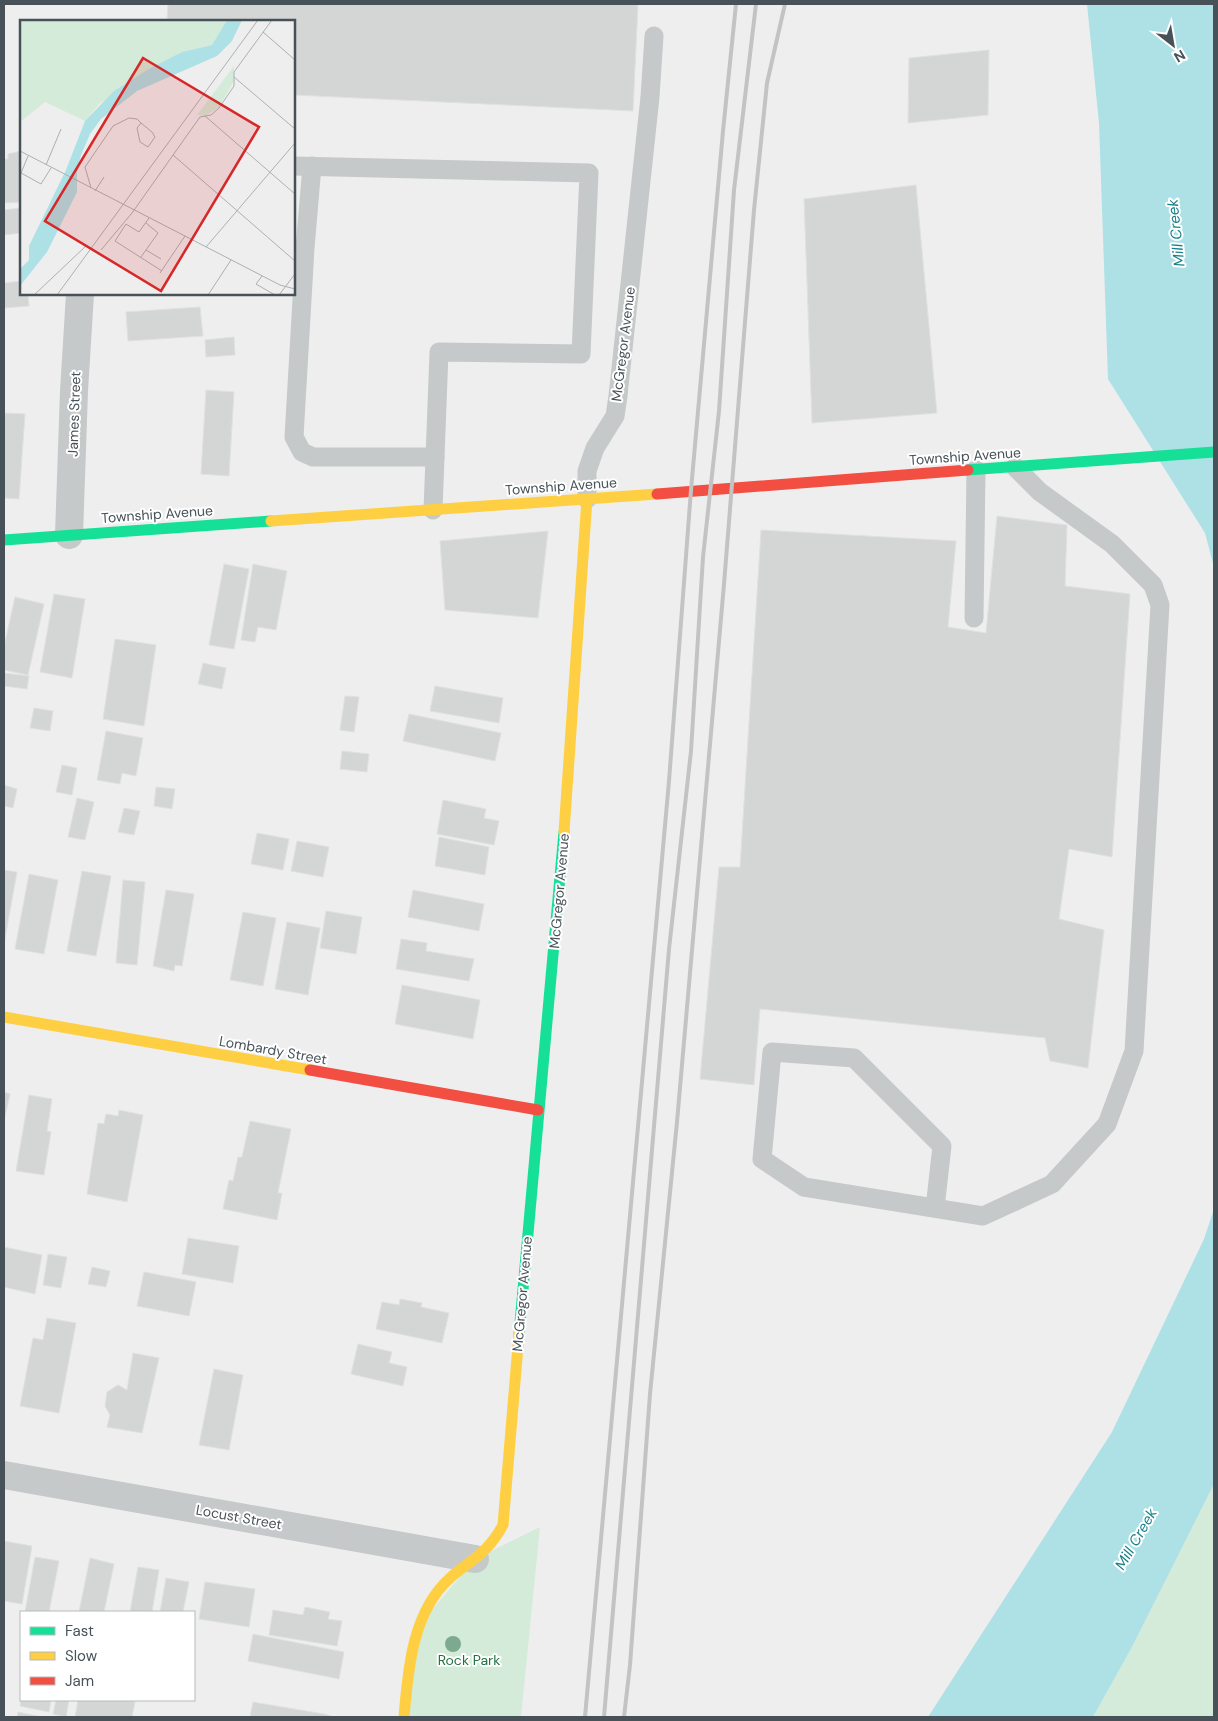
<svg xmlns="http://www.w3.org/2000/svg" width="1218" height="1721" viewBox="0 0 1218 1721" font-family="'DM Sans',sans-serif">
<rect width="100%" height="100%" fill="#eee"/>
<g fill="#d4ebda">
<polygon points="1214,1484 1214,1717 1093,1717 1132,1647"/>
<polygon points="540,1527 521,1717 404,1717 420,1624 475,1559"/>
</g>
<g fill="#ade1e6">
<polygon points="1087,4 1214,4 1214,567 1205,533 1108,379 1099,123"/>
<polygon points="1214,1209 1214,1484 1132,1647 1093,1717 928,1717 1112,1432 1204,1239"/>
</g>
<g fill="#d4d6d6" stroke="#e0e0e1">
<polygon points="168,4 638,4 633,111 294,95 294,21 167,21"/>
<polygon points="989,50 988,115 908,123 909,58"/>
<polygon points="21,151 21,202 4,203 4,159 8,159 8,154"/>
<polygon points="916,185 937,413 812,423 804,199"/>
<polygon points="21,208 21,233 4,235 4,210"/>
<polygon points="21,281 21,294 28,294 29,306 4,308 4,283"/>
<polygon points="200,307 203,336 128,341 126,312"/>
<polygon points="234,337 235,355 206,357 205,340"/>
<polygon points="206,390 234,392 229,476 201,474"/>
<polygon points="4,413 25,414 19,499 4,498"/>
<polygon points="997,516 1067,525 1065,586 1130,594 1112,857 1069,849 1059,919 1104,930 1088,1068 1050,1061 1045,1038 760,1009 754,1085 700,1079 719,867 740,867 761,530 956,541 948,627 986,633"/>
<polygon points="548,531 538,618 445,610 440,541"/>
<polygon points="224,564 249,569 234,649 209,645"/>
<polygon points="253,564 287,571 276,630 258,627 255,642 241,640"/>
<polygon points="54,594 85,599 72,678 40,672"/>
<polygon points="15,597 44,604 28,675 4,670 4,647"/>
<polygon points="115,639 156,645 144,726 103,719"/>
<polygon points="203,663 226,668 222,689 198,684"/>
<polygon points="4,673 29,676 27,689 4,686"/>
<polygon points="435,686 503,698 499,723 430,711"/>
<polygon points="345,696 359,697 354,732 340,730"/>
<polygon points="34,708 53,711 50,731 30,728"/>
<polygon points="409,714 501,733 495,761 403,741"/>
<polygon points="106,731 143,738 136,776 122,773 120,784 97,780"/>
<polygon points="342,751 369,754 367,772 340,769"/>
<polygon points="62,765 77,768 72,795 56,792"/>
<polygon points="4,785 17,789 13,808 4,806"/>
<polygon points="156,787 175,789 172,809 154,806"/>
<polygon points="77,798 94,802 85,840 68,837"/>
<polygon points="443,800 486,809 484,818 499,821 494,845 437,834"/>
<polygon points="124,808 140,811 134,835 118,832"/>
<polygon points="257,833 289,839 283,870 251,864"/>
<polygon points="439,837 489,847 485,875 435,866"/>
<polygon points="297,841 329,847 323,877 291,871"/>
<polygon points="4,870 17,872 4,944"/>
<polygon points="82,871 111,876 96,956 67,951"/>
<polygon points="29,874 58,880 44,954 15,949"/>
<polygon points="123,880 145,882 137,965 116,963"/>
<polygon points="166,890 194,894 182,966 175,965 174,971 153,966"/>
<polygon points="413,890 484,904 479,931 408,917"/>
<polygon points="326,911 362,917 356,954 320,948"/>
<polygon points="243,912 276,918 263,986 230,980"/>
<polygon points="287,922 320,928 308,995 275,989"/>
<polygon points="401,939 427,943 426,951 474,959 469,981 396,969"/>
<polygon points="402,985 480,1000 473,1039 395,1024"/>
<polygon points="4,1092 10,1094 4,1121"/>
<polygon points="29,1095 52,1099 47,1131 51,1132 44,1175 16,1171"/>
<polygon points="119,1110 143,1115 127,1202 87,1194 98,1123 104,1124 106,1114 118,1116"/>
<polygon points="250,1121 291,1129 278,1193 282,1193 277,1220 223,1209 229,1180 233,1181 238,1157 242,1157"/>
<polygon points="188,1238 239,1246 233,1283 182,1274"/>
<polygon points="4,1247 42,1255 35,1294 4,1287"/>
<polygon points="48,1254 67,1257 61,1288 43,1285"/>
<polygon points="92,1267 110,1271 106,1287 88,1284"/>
<polygon points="144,1272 196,1282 189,1316 137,1306"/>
<polygon points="400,1299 422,1303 421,1307 449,1313 442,1343 376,1329 382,1302 399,1305"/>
<polygon points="47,1318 76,1323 59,1413 20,1406 33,1338 43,1340"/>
<polygon points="358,1344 392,1352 389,1363 407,1367 403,1386 351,1374"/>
<polygon points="133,1353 159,1358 142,1433 107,1427 110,1415 105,1406 107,1392 118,1385 127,1390"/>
<polygon points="214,1369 243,1375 229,1450 199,1445"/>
<polygon points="4,1541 32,1546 22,1604 4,1601"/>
<polygon points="35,1557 59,1561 49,1612 25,1612"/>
<polygon points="90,1558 114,1564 104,1612 79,1612"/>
<polygon points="138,1567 159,1570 152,1612 130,1612"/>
<polygon points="166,1578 189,1582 183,1612 160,1612"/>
<polygon points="205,1582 255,1589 249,1627 199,1619"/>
<polygon points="305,1607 330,1612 328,1619 342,1621 337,1646 269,1635 273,1610 303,1615"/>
<polygon points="253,1634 344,1652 339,1679 248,1661"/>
<polygon points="21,1700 51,1700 49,1712 20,1706"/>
<polygon points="56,1700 69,1700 66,1717 53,1714"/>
<polygon points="78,1700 126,1700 135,1702 132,1717 75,1717"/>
<polygon points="253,1702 324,1714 334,1717 250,1717"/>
<polygon points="18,1712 42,1717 17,1717"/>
</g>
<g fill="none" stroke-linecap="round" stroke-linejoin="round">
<g stroke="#c6c9c9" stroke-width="19">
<polyline points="294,166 589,173 581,354 439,352 433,510"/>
<polyline points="312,166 305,248 294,437 302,452 313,457 435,457"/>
<polyline points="587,499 587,471 595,448 615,416 618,396 650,97 654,36"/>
<polyline points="974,618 976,470"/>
<polyline points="935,1208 942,1146 854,1058 772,1052 762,1159 804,1187 983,1216 1052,1184 1107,1124 1134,1051 1160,605 1153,585 1112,544 1040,492 1015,467"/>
</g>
<g stroke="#c6c9c9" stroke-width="28">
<polyline points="69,535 74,391 80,294"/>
<polyline points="4,1475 475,1559"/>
</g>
<g stroke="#16e098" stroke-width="11">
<polyline points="968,470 1214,452"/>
<polyline points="4,540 271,521"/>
<polyline points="519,1334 564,832"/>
</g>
<g stroke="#ffcf43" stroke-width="11">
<polyline points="271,521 657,494"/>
<polyline points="564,832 587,499"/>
<polyline points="4,1017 310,1070"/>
<path d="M404,1717C408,1670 412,1612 450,1578C472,1559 488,1553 503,1525L519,1334"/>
</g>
<g stroke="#f24e42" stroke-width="11">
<polyline points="657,494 968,470"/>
<polyline points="310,1070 538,1110"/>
</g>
<g stroke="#c2c4c4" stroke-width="4">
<polyline points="585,1717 669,781 691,490 723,131 736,4"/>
<polyline points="604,1717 669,949 691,751 703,557 719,411 734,190 756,4"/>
<polyline points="624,1717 630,1665 650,1394 677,1122 724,584 754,210 767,83 785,4"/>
</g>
</g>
<circle fill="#7daa8e" cx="453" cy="1644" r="8"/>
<g text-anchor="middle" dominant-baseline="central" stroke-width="4" stroke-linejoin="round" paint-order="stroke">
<g font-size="14" fill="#475258" stroke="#fff">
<text transform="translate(623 344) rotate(-83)">McGregor Avenue</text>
<text transform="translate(74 414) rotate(-88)">James Street</text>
<text transform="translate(965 456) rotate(-4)">Township Avenue</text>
<text transform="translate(561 486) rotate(-4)">Township Avenue</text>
<text transform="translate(157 514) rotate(-4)">Township Avenue</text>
<text transform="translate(559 891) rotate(-85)">McGregor Avenue</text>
<text transform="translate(273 1050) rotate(10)">Lombardy Street</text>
<text transform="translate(522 1294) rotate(-85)">McGregor Avenue</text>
<text transform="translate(239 1517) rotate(10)">Locust Street</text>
</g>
<g font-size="14" fill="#20723f" stroke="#fff">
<text x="469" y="1660">Rock Park</text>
</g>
<g font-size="15" font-style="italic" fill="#1a818a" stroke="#fff">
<text transform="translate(1176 233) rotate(-96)">Mill Creek</text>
<text transform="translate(1136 1539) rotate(-60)">Mill Creek</text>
</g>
</g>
<g transform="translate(20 20)">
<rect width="275" height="275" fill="#eee"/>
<path d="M0,0H207L192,25L162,32L79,84L65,101L25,82L0,102ZM214,46V61L199,87L185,96L177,95Z" fill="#d4ebda"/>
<path d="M207,0H222L212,21L197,36L117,71L81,99L70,114L61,135L57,152V172L27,232L0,266V249L9,240V226L46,150L65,101L94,71L127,50L162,32L192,25Z" fill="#ade1e6"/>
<path fill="none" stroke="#abb0b2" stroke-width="1" d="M243,12L275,40M214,57L275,109M185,96L275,174M0,131L260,265L275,269M153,135L275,241M8,136L1,153L21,164L31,148M26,145L41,109M71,168L65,147L93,106L109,98L117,99L121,103L132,112L135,117L128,127L120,122L117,108L121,103M75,171L84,157M129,198L119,212L106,204L95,221L142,251M186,227L275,123M81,230L112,193L180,97L191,95L199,88L214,66V52L252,0M126,230L141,239M121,237L138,213L126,203M140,253L165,216M242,256L236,264L255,275M14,275L67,225M37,275L238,0M188,275L211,240M259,275L275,254"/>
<path fill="#d62828" fill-opacity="0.15" stroke="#d62828" stroke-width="2.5" d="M123,38L239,107L141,271L25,201Z"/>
<rect width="275" height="275" fill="none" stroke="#475258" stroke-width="2.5"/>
</g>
<rect width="1218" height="1721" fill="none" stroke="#475258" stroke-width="10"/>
<rect x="20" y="1611" width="175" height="90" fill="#ffffff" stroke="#b5babc"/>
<rect x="30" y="1627" width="25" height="8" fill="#16e098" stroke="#b5babc"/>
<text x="65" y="1636" font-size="15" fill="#475258">Fast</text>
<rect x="30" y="1652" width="25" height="8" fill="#ffcf43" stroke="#b5babc"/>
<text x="65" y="1661" font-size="15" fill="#475258">Slow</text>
<rect x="30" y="1677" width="25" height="8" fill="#f24e42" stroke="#b5babc"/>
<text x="65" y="1686" font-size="15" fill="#475258">Jam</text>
<g transform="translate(1173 45) rotate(149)" stroke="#ffffff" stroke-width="4" paint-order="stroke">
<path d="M0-4L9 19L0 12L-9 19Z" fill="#475258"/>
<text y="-8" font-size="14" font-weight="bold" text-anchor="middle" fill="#475258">N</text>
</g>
</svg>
